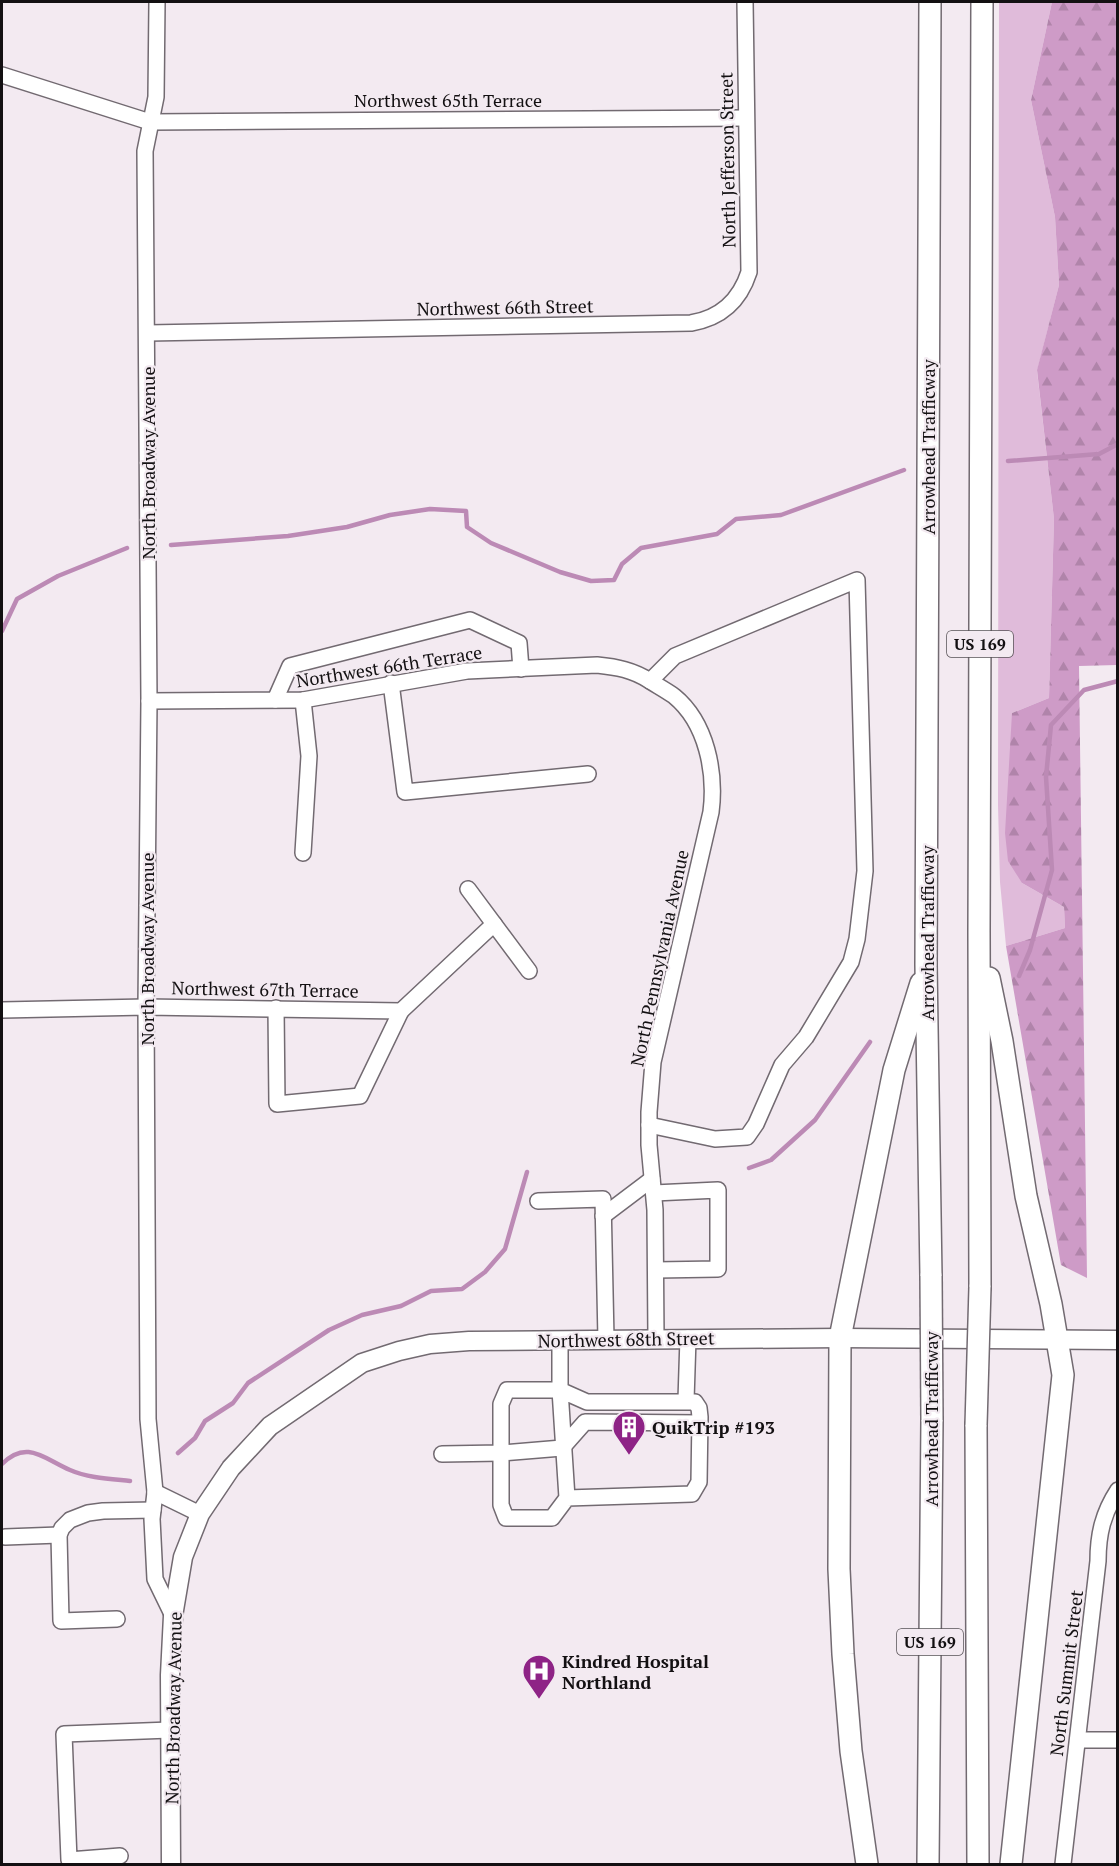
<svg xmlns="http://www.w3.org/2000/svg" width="1119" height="1866" viewBox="0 0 1119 1866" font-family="'PT Serif',serif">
<defs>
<pattern id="forest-firs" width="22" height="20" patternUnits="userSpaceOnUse" patternTransform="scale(1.5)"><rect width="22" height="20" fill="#ce9bc7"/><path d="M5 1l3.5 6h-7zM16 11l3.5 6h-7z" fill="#b084aa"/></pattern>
</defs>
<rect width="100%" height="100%" fill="#f3eaf1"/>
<polygon fill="#e0bbda" points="999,2 1052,2 1031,100 1055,217 1059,285 1037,371 1054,519 1049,698 1012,713 1022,883 1064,907 1065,928 1006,946 1000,882 998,805"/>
<polygon fill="url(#forest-firs)" points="1052,2 1118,2 1117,665 1079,666 1087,1278 1061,1265 1006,946 1065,928 1064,907 1022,883 1008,861 1005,833 1012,713 1049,698 1054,519 1037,370 1059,285 1055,217 1031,100"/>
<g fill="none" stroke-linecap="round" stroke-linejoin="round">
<g stroke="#bc8ab5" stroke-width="4.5">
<polyline points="1008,461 1099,454 1118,444"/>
<polyline points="171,545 288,536 347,527 390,515 430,509 466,511 467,527 491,543 560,572 591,581 614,580 622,564 641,548 717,534 736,519 781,515 904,470"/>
<polyline points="2,631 17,599 58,576 127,548"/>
<polyline points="1019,976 1030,950 1052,870 1046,777 1051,725 1084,690 1118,681"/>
<polyline points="749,1168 771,1160 815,1120 870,1042"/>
<polyline points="178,1453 195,1438 205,1421 233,1403 248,1383 329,1330 362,1315 401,1306 431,1291 462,1289 485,1272 505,1249 527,1172"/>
<path d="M2,1464C27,1439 44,1459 70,1470C88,1478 111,1479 130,1481"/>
</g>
<g stroke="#726a71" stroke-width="18">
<g id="minor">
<polyline points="157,2 156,97 145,151 149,701 146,1007 148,1419 155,1492 152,1519 155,1579 173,1616"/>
<polyline points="2,75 150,122 746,118"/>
<path d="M148,333L691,323C721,318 740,300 749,272L745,2"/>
<path d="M650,681C658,686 667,691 674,696C707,723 716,773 711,812L653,1062L649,1112V1145L655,1210L656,1338"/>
<polyline points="391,683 405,792 588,774"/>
<polyline points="275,700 290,666 470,620 519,643 521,669"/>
<polyline points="303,700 309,756 303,853"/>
<path d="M149,701L303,700L467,671L597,665C617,667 633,670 650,681L675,656L857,580L865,871L857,939L851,962L806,1037L782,1065L756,1124L747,1137L715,1139L649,1125"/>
<polyline points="468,889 529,971"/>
<polyline points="276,1008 277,1104 360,1096 401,1011"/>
<polyline points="2,1010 146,1007 401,1011 494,924"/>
<polyline points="654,1193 718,1190 718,1269 656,1270"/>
<polyline points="538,1201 603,1199 606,1339"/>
<polyline points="603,1216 652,1179"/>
<polyline points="560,1340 560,1390 507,1390 501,1404 501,1505 506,1518 552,1518 567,1498 692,1494 699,1482 700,1417 699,1408 695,1402 587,1402 560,1390 567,1498"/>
<polyline points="686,1400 688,1338"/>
<polyline points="442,1454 501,1453 562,1448 585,1422 700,1423"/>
<polyline points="155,1492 200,1514"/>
<polyline points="5,1537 59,1535"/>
<polyline points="117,1619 61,1621 59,1535 62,1528 70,1520 88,1513 103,1511 153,1510"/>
<polyline points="1078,1740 1118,1740"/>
<polyline points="120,1856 69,1860 64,1734 170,1730"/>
<path d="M1063,1864L1098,1561C1098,1534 1103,1513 1118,1490"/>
</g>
</g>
<g stroke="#726a71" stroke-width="21">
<polyline id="major" points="171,1864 170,1675 173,1616 183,1557 200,1514 231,1468 270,1426 362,1363 399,1351 430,1344 469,1341 840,1338 1118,1340"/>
</g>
<g stroke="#726a71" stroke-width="24">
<g id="highway">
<polyline points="930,2 926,965 931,1276"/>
<polyline points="989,978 1002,1041 1026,1196 1051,1304 1063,1375 1011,1864"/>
<polyline points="980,1287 979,932 982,2"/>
<polyline points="976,1425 978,1864"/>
<polyline points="867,1864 851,1751 843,1654 839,1569 840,1338 894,1070 921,983"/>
<polyline points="928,1864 932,1420"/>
</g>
</g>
<use href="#minor" stroke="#fff" stroke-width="15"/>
<use href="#major" stroke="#fff" stroke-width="18"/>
<use href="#highway" stroke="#fff" stroke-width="21"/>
<g stroke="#726a71" stroke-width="24" stroke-linecap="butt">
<g id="highway-bridge">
<polyline points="931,1276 932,1420"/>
<polyline points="976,1425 980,1287"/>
</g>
</g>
<use href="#highway-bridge" stroke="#fff" stroke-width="21"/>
</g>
<defs>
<g id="building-pin" transform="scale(1.725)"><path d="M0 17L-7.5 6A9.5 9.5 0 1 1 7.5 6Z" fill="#8e2386" stroke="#f3eaf1"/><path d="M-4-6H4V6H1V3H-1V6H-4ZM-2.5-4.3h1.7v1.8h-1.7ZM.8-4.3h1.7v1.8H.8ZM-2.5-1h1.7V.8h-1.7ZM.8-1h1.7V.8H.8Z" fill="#fff"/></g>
<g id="hospital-pin" transform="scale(1.725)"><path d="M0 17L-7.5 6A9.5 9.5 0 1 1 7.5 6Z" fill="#8e2386" stroke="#f3eaf1"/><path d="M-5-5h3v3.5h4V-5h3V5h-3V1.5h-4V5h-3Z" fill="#fff"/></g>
</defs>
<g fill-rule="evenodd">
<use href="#building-pin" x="629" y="1427"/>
<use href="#hospital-pin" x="539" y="1671"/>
</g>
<g text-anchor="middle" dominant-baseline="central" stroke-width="4.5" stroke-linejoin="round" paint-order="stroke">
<g fill="#f3eaf1" stroke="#565155" stroke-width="1.5">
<rect x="947" y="631" width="66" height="26" rx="4.5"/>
<rect x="897" y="1629" width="66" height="26" rx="4.5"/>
</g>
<g font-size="16" font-weight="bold" fill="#131012">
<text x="980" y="644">US 169</text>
<text x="930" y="1642">US 169</text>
</g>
<g font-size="18" fill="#131012" stroke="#f3eaf1">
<text x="448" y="100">Northwest 65th Terrace</text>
<text transform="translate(727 160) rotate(-91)">North Jefferson Street</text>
<text transform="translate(505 307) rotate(-1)">Northwest 66th Street</text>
<text transform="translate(928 447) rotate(-90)">Arrowhead Trafficway</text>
<text transform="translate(148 463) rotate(-90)">North Broadway Avenue</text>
<text transform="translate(389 666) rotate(-9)">Northwest 66th Terrace</text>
<text transform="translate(927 933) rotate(-90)">Arrowhead Trafficway</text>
<text transform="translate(147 949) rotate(-90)">North Broadway Avenue</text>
<text transform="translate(659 958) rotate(-78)">North Pennsylvania Avenue</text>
<text transform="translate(265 989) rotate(1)">Northwest 67th Terrace</text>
<text transform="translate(626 1339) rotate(-1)">Northwest 68th Street</text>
<text transform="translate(931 1419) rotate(-90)">Arrowhead Trafficway</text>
<text transform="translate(1066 1673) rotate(-83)">North Summit Street</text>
<text transform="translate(173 1708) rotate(-89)">North Broadway Avenue</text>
</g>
<g font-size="18" font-weight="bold" fill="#131012" stroke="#f3eaf1" text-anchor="start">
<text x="652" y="1427">QuikTrip #193</text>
<text x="562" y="1661">Kindred Hospital<tspan x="562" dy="21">Northland</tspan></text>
</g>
</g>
<rect width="1119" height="1866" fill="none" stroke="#131012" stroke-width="6"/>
</svg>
